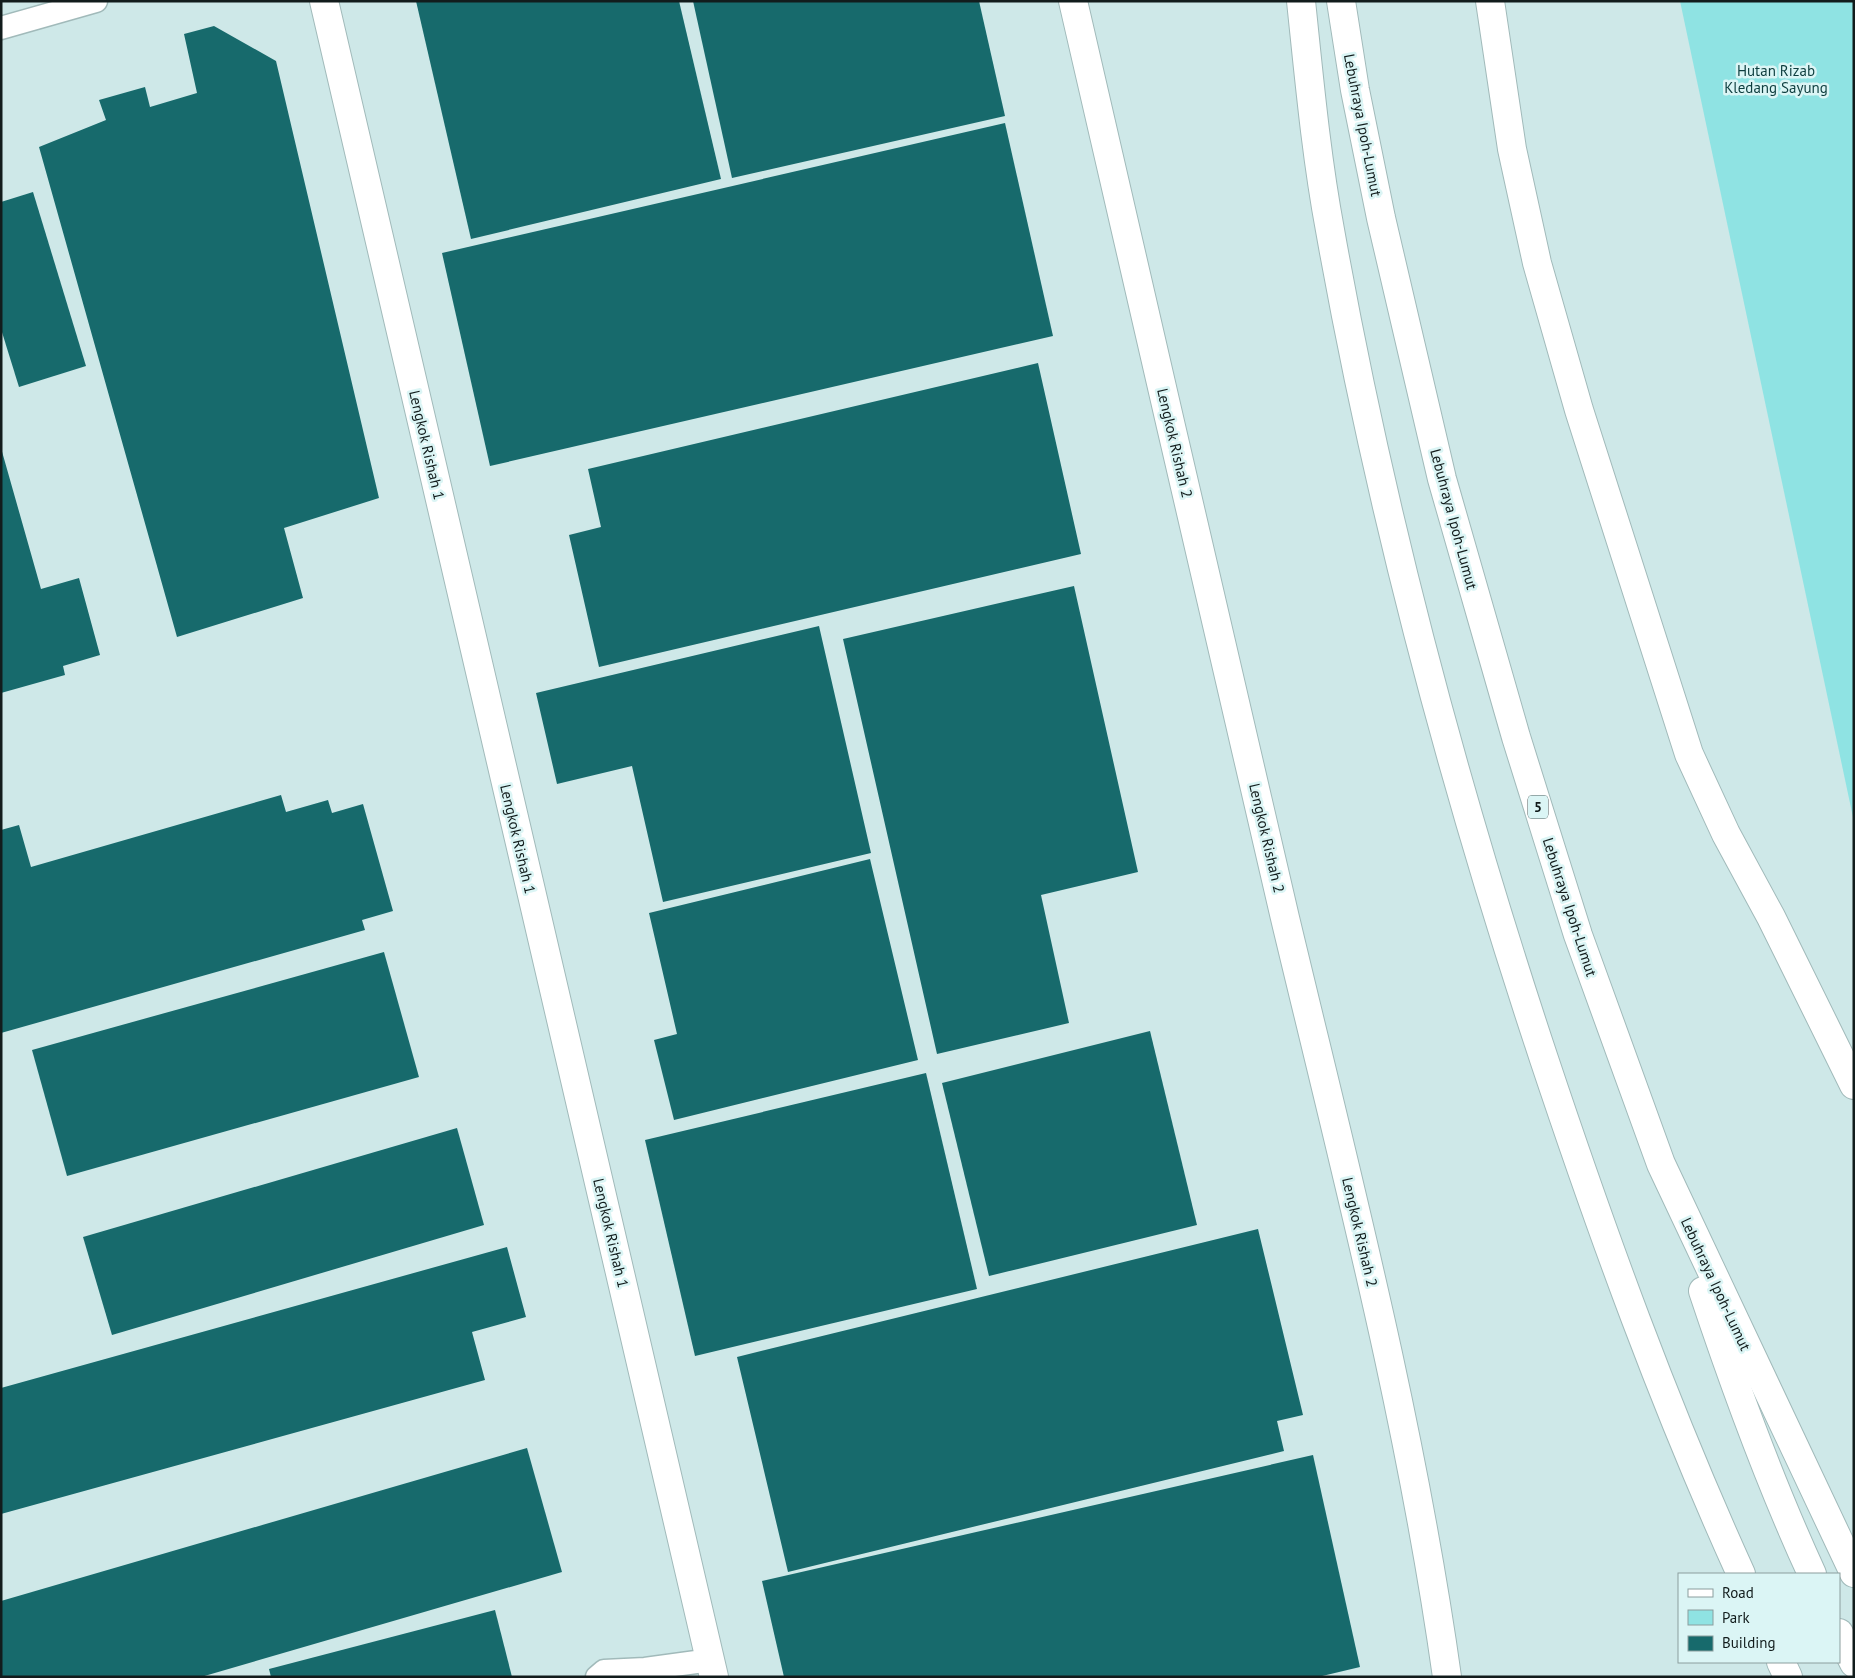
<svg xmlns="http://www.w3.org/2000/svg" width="1855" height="1678" viewBox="0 0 1855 1678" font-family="'PT Sans',sans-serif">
<rect width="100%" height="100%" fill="#cee8e8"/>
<polygon fill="#8fe3e3" points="1680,1 1854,1 1854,822"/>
<g fill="#176a6c">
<polygon points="416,1 679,1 721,179 471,239"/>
<polygon points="693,1 979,1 1005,116 732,178"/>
<polygon points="214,26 276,61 379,498 284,528 303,598 177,637 39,147 106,120 99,100 145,87 150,107 197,93 184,34"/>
<polygon points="1005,123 1053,336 490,466 442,253"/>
<polygon points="33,192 86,366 19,387 1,329 1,202"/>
<polygon points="1038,363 1081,554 599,667 569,535 601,527 588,469"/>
<polygon points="1,448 41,589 79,578 100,655 63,666 65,675 1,693"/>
<polygon points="1074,586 1138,872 1041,895 1069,1023 937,1054 843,639"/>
<polygon points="819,626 871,853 663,902 632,766 557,784 536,693"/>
<polygon points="281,795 286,812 328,800 332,813 363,804 393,911 362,920 365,930 1,1033 1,830 19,825 31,867"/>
<polygon points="870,859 918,1060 674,1120 654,1040 677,1034 649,913"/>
<polygon points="384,952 419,1077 67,1176 32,1050"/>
<polygon points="1150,1031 1197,1225 989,1276 942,1083"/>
<polygon points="926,1073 977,1289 695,1356 645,1140"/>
<polygon points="457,1128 484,1225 112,1335 83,1237"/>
<polygon points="1258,1229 1303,1415 1277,1421 1284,1451 788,1572 737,1357"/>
<polygon points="507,1247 526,1317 472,1332 485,1380 1,1514 1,1388"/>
<polygon points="527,1448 562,1572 201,1677 1,1677 1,1601"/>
<polygon points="1313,1455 1360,1667 1318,1677 784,1677 762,1581"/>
<polygon points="495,1610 512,1677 271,1677 269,1669"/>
</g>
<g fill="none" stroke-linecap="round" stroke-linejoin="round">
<g stroke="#a1baba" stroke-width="25">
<g id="lane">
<polyline points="1,28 96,1"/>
<polyline points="597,1677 604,1671 645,1669 711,1660"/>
</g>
</g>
<g stroke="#a1baba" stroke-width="30">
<g id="street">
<polyline points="324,1 714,1677"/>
<path d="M1073,1C1144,307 1213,612 1285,918C1345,1169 1411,1420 1447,1677"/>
<polyline points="1490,1 1512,149 1537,263 1579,410 1689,754 1726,834 1771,917 1854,1085"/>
</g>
</g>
<g stroke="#a1baba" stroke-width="30">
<g id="highway">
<path d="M1301,1C1309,77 1316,155 1330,230C1380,511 1454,788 1544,1059C1602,1233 1665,1407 1741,1574"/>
<polyline points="1341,1 1355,90 1381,218 1442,479 1516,737 1578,935 1661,1164 1854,1573"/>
<path d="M1703,1291C1735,1387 1770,1483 1812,1574"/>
<polyline points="1839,1633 1854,1663"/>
<polyline points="1781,1662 1788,1677"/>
</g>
</g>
<use href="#lane" stroke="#fff" stroke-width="22"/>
<use href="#street" stroke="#fff" stroke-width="28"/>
<use href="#highway" stroke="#fff" stroke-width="28"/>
</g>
<g text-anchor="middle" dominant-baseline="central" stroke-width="5" stroke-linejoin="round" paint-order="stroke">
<rect fill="#dbf5f5" stroke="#4e5d5d" stroke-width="1" x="1528" y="795.5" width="20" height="23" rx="4"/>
<g font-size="14" font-weight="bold" fill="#121c1c">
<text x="1538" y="807">5</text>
</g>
<g font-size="15" fill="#0d3d3e" stroke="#dbf5f5">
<text x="1776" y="70">Hutan Rizab<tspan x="1776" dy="17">Kledang Sayung</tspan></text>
</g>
<g font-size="15" fill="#121c1c" stroke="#dbf5f5">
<text transform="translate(1363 125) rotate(79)">Lebuhraya Ipoh-Lumut</text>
<text transform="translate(1175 443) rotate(77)">Lengkok Rishah 2</text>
<text transform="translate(427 445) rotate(77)">Lengkok Rishah 1</text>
<text transform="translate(1454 519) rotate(75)">Lebuhraya Ipoh-Lumut</text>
<text transform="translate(1267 838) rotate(77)">Lengkok Rishah 2</text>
<text transform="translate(518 839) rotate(77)">Lengkok Rishah 1</text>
<text transform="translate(1570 907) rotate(72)">Lebuhraya Ipoh-Lumut</text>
<text transform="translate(1360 1232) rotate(77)">Lengkok Rishah 2</text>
<text transform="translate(611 1233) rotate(77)">Lengkok Rishah 1</text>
<text transform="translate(1716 1284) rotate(65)">Lebuhraya Ipoh-Lumut</text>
</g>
</g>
<rect width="1855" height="1678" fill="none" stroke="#121c1c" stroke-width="5"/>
<rect x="1678" y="1573" width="162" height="90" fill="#dbf5f5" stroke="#8b9e9e"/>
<rect x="1688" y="1589" width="25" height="8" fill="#ffffff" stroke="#8b9e9e"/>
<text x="1722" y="1598" font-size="15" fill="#121c1c">Road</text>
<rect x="1688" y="1610" width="25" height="15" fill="#8fe3e3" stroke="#8b9e9e"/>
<text x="1722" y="1623" font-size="15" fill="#121c1c">Park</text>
<rect x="1688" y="1636" width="25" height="15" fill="#176a6c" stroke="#8b9e9e"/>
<text x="1722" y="1648" font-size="15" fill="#121c1c">Building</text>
</svg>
